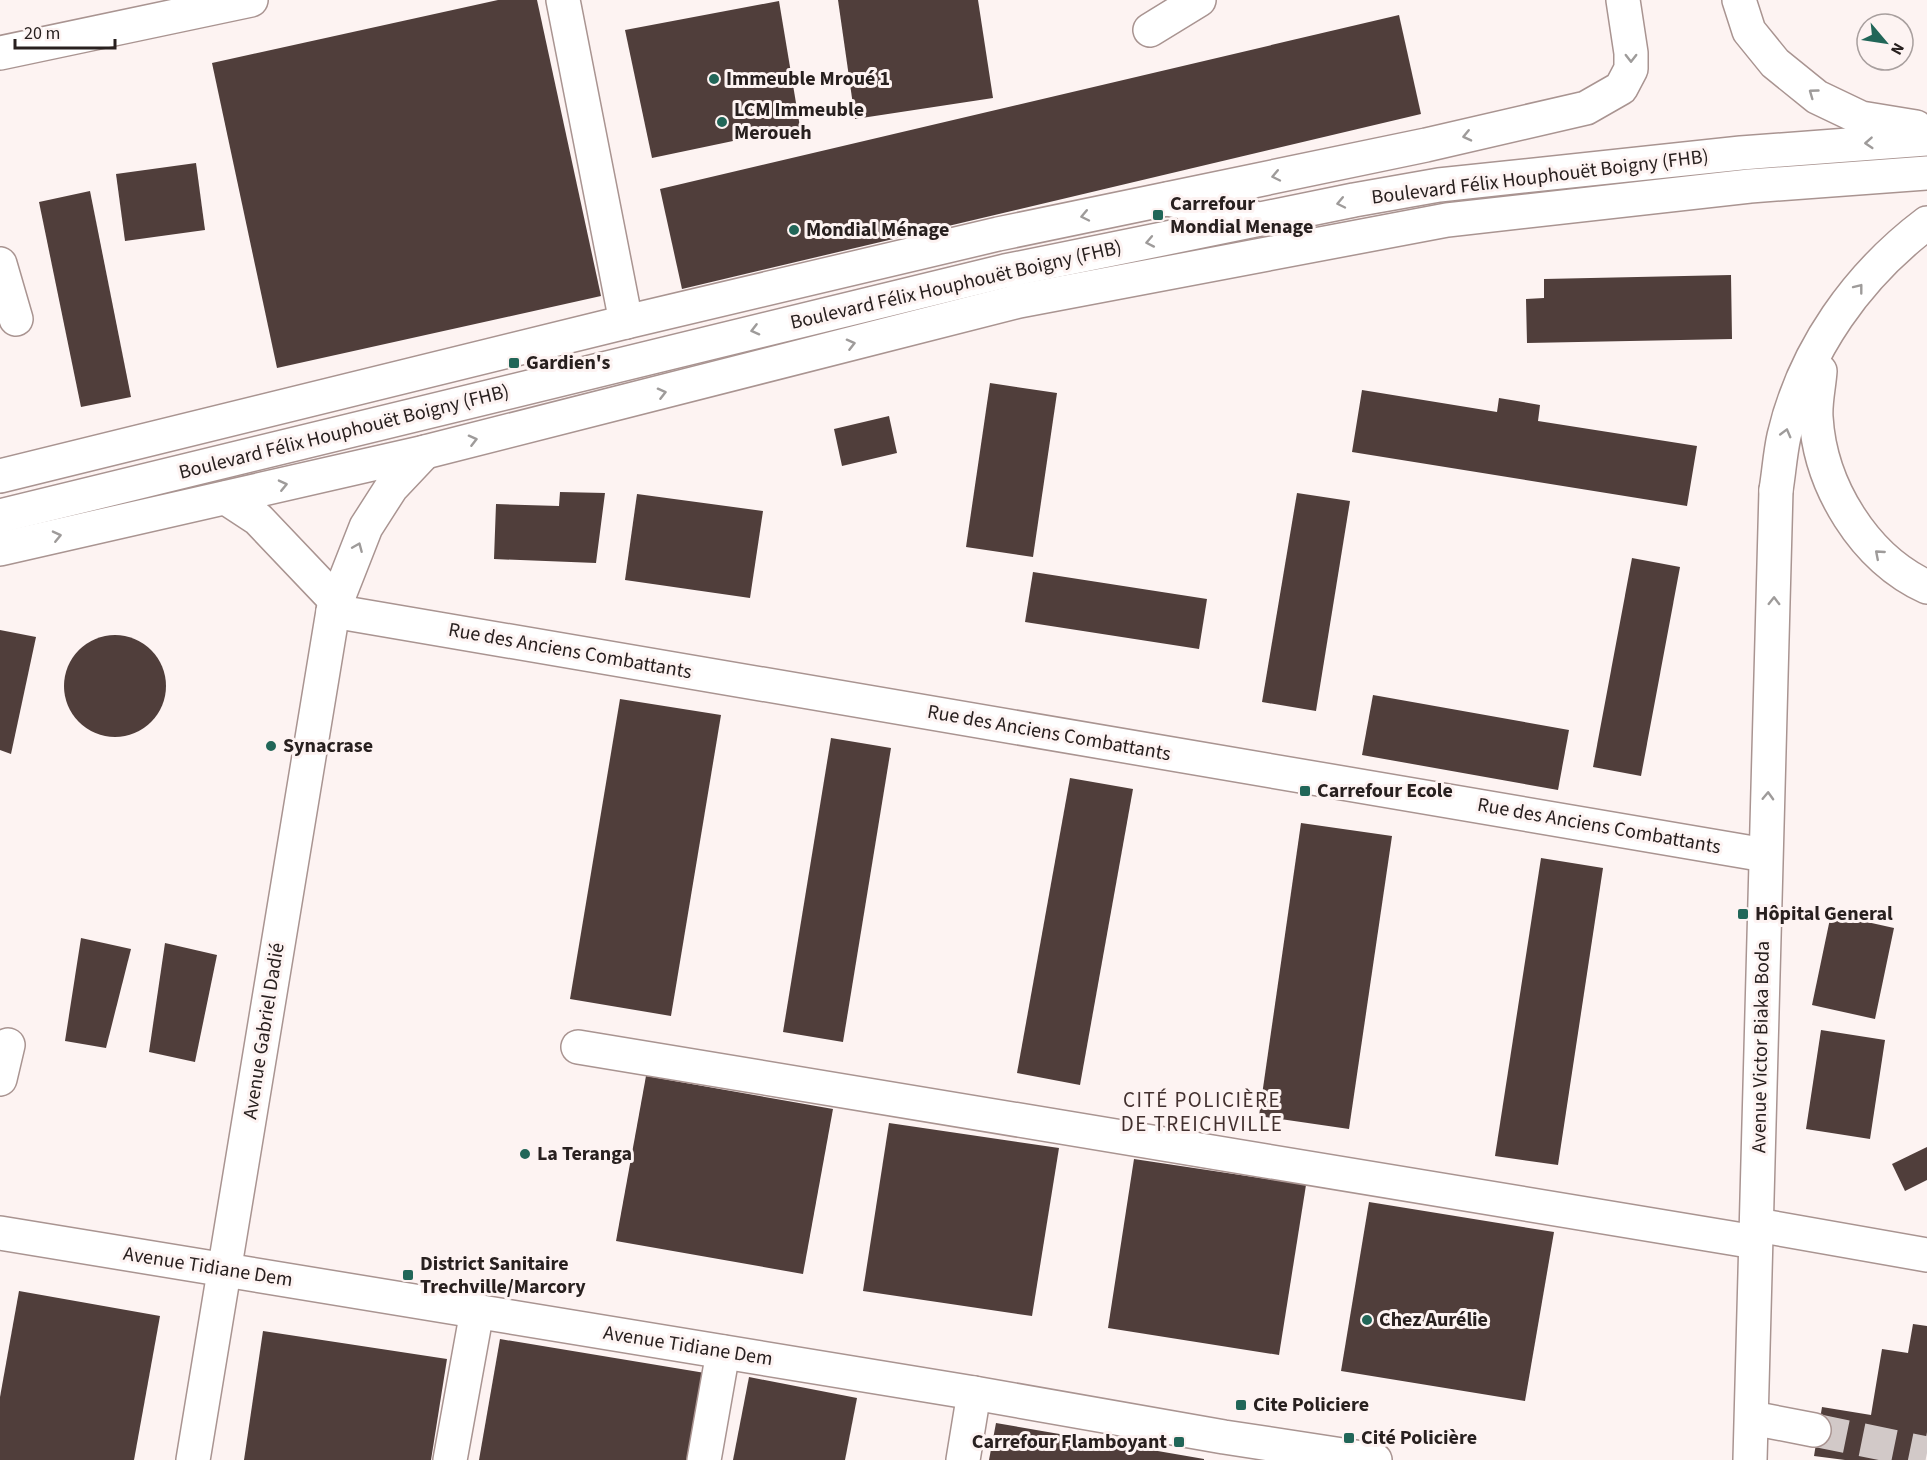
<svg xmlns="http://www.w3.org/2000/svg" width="1927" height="1460" viewBox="0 0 1927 1460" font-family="'Source Sans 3',sans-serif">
<rect width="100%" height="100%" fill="#fdf3f2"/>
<g fill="#503e3b">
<polygon points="498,0 537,0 601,296 277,368 212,63"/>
<polygon points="838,0 978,0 993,98 855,119"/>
<polygon points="779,1 800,127 652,158 625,30"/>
<polygon points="1399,15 1421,114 682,289 660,189"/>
<polygon points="196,163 205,230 125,241 116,174"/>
<polygon points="90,191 131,397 81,407 39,202"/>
<polygon points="1731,275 1732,339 1527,343 1526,299 1544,298 1544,279"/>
<polygon points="990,383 1057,393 1033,557 966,547"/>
<polygon points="1362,390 1497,412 1499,398 1540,405 1538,421 1697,446 1687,506 1352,452"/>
<polygon points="889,416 897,453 842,466 834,429"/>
<polygon points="560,492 605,493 596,563 494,559 496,504 559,506"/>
<polygon points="1297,493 1350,501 1316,711 1262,702"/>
<polygon points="637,494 763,511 750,598 625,580"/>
<polygon points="1632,558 1680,567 1641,776 1593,767"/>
<polygon points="1033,572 1207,599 1199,649 1025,622"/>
<polygon points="0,630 36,637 11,754 0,750"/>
<circle cx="115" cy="686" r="51"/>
<polygon points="1373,695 1569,730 1558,790 1362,755"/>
<polygon points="620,699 721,715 671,1016 570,999"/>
<polygon points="831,738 891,748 843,1042 783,1032"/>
<polygon points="1070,778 1133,789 1080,1085 1017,1073"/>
<polygon points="1301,823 1392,836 1349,1129 1259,1116"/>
<polygon points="1541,858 1603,868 1558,1165 1495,1156"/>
<polygon points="1831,914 1894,928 1875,1019 1812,1005"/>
<polygon points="81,938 131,949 106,1048 65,1041"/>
<polygon points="165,943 217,955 195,1062 149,1052"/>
<polygon points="1821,1030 1885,1040 1870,1139 1806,1129"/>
<polygon points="646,1076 833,1109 803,1274 616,1241"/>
<polygon points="889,1123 1059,1148 1032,1316 863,1291"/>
<polygon points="1927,1147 1927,1180 1905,1191 1892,1164"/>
<polygon points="1134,1159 1306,1185 1279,1355 1108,1328"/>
<polygon points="1369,1202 1554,1232 1525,1401 1341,1371"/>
<polygon points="19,1291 160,1316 134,1460 0,1460 0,1397"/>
<polygon points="1913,1324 1927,1326 1927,1432 1923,1460 1845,1460 1814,1456 1822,1407 1871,1415 1882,1349 1908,1353"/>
<polygon points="263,1331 447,1359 431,1460 244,1460"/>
<polygon points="500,1339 705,1373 690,1460 479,1460"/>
<polygon points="749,1377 857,1398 845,1460 733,1460"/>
<polygon points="996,1423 1204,1459 1204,1460 989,1460"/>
</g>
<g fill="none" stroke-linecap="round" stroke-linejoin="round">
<polyline stroke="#d2c9c8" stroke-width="33" stroke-dasharray="33 16" stroke-linecap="butt" points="1814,1430 1927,1453"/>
<g stroke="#a99491" stroke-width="36">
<g id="minor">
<polyline points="563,0 626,322"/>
<polyline points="1150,30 1199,0"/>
<polyline points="0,53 251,0"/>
<polyline points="0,264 16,319"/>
<polyline points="0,476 626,322 998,234 1426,145 1586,108 1621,88 1631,69 1631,53 1623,0"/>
<polyline points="226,498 258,519 336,601"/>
<polyline points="333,611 1765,855"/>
<polyline points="578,1047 1755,1242"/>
<polyline points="0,1079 8,1045"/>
<polyline points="1757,1225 1927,1255"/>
<polyline points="0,1233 974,1393 1224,1437 1375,1460"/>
<polyline points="1752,1418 1814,1430"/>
<polyline points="193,1460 333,611 366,527 391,488 425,452"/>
<polyline points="450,1460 477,1311"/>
<polyline points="704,1460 723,1352"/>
<polyline points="963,1460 974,1393"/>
<polyline points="1750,1460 1776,490"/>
</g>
</g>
<g stroke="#a99491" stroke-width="36">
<g id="major">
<polyline points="1739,0 1749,31 1775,63 1817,97 1861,118 1916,127"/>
<polyline points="1168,199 1250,216"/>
<path d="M1820,371C1819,386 1815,402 1816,417C1820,486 1864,558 1927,587"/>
<path d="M1776,490C1779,472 1780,454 1784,436C1804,350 1858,275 1927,223"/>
<polyline points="0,516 1005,271 1354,200 1439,185 1741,153 1927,139"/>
<polyline points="0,549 425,452 1019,301 1447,220 1750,186 1927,173"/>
</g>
</g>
<use href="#minor" stroke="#fff" stroke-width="33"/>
<use href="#major" stroke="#fff" stroke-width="33"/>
</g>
<defs><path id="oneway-chevron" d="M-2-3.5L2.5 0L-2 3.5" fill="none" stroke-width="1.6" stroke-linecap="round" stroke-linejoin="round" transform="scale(1.5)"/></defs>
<g stroke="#9e9b9a">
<use href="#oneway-chevron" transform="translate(1631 58) rotate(90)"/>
<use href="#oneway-chevron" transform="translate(1813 93) rotate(-144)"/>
<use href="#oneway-chevron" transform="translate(1467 136) rotate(167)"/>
<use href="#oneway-chevron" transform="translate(1869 143) rotate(176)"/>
<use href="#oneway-chevron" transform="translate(1276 176) rotate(168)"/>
<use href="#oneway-chevron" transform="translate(1341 203) rotate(168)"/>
<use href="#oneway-chevron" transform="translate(1085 216) rotate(168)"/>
<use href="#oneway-chevron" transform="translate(1150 242) rotate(169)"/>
<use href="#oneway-chevron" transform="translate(1859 288) rotate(-52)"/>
<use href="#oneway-chevron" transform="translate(755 330) rotate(166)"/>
<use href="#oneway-chevron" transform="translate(851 344) rotate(-14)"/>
<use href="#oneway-chevron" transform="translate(662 393) rotate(-14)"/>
<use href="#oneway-chevron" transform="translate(1786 433) rotate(-75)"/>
<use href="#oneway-chevron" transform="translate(473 440) rotate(-14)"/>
<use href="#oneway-chevron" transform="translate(283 485) rotate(-13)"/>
<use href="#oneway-chevron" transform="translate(57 536) rotate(-13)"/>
<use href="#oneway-chevron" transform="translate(358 547) rotate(-67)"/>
<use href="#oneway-chevron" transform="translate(1879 554) rotate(-139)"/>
<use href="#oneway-chevron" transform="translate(1774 601) rotate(-89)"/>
<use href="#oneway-chevron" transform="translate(1768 796) rotate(-88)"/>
</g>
<g fill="#216658" stroke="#fdf3f2" stroke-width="2">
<circle cx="714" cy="79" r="6"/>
<circle cx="722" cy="122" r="6"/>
<rect x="1152" y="209" width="12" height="12" rx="3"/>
<circle cx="794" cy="230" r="6"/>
<rect x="508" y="357" width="12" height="12" rx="3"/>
<circle cx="271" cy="746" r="6"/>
<rect x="1299" y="785" width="12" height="12" rx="3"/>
<rect x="1737" y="908" width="12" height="12" rx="3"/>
<circle cx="525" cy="1154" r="6"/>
<rect x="402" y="1269" width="12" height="12" rx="3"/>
<circle cx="1367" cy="1320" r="6"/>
<rect x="1235" y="1399" width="12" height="12" rx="3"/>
<rect x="1343" y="1432" width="12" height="12" rx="3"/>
<rect x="1173" y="1436" width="12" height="12" rx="3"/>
</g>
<g text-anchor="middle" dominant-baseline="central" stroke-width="6" stroke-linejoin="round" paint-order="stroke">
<g font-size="20" font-weight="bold" fill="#28201f" stroke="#fdf3f2" text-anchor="start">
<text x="726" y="79">Immeuble Mroué 1</text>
<text x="734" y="110">LCM Immeuble<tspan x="734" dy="23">Meroueh</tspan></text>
<text x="1170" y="204">Carrefour<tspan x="1170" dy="23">Mondial Menage</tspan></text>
<text x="806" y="230">Mondial Ménage</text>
<text x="526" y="363">Gardien's</text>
<text x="283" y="746">Synacrase</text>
<text x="1317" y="791">Carrefour Ecole</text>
<text x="1755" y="914">Hôpital General</text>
<text x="537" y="1154">La Teranga</text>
<text x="420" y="1264">District Sanitaire<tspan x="420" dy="23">Trechville/Marcory</tspan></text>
<text x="1379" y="1320">Chez Aurélie</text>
<text x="1253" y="1405">Cite Policiere</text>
<text x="1361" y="1438">Cité Policière</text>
<text x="1167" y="1442" text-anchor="end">Carrefour Flamboyant</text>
</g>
<g font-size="20" fill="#28201f" stroke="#fdf3f2">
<text transform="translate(1540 177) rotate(-7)">Boulevard Félix Houphouët Boigny (FHB)</text>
<text transform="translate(956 285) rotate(-13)">Boulevard Félix Houphouët Boigny (FHB)</text>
<text transform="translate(344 432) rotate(-14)">Boulevard Félix Houphouët Boigny (FHB)</text>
<text transform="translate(570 651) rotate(10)">Rue des Anciens Combattants</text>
<text transform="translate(1049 733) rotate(10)">Rue des Anciens Combattants</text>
<text transform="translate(1599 826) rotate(10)">Rue des Anciens Combattants</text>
<text transform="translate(264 1031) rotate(-81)">Avenue Gabriel Dadié</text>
<text transform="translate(1761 1047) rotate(-89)">Avenue Victor Biaka Boda</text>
<text transform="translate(208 1267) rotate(9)">Avenue Tidiane Dem</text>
<text transform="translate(688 1346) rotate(9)">Avenue Tidiane Dem</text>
</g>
<g font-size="21" letter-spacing="1.5" fill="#42302e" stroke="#fdf3f2">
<text x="1202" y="1100">CITÉ POLICIÈRE<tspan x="1202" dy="24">DE TREICHVILLE</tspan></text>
</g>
</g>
<g transform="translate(1885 42) rotate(119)"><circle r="28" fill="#fdf3f2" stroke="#a89f9e" stroke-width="1.5"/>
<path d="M0-4.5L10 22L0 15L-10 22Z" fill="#216658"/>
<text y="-9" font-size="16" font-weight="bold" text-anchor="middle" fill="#28201f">N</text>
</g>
<path d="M15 39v9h100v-9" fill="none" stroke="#28201f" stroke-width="3"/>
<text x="24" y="39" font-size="18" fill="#28201f" stroke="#fdf3f2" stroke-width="4.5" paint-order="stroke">20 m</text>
</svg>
